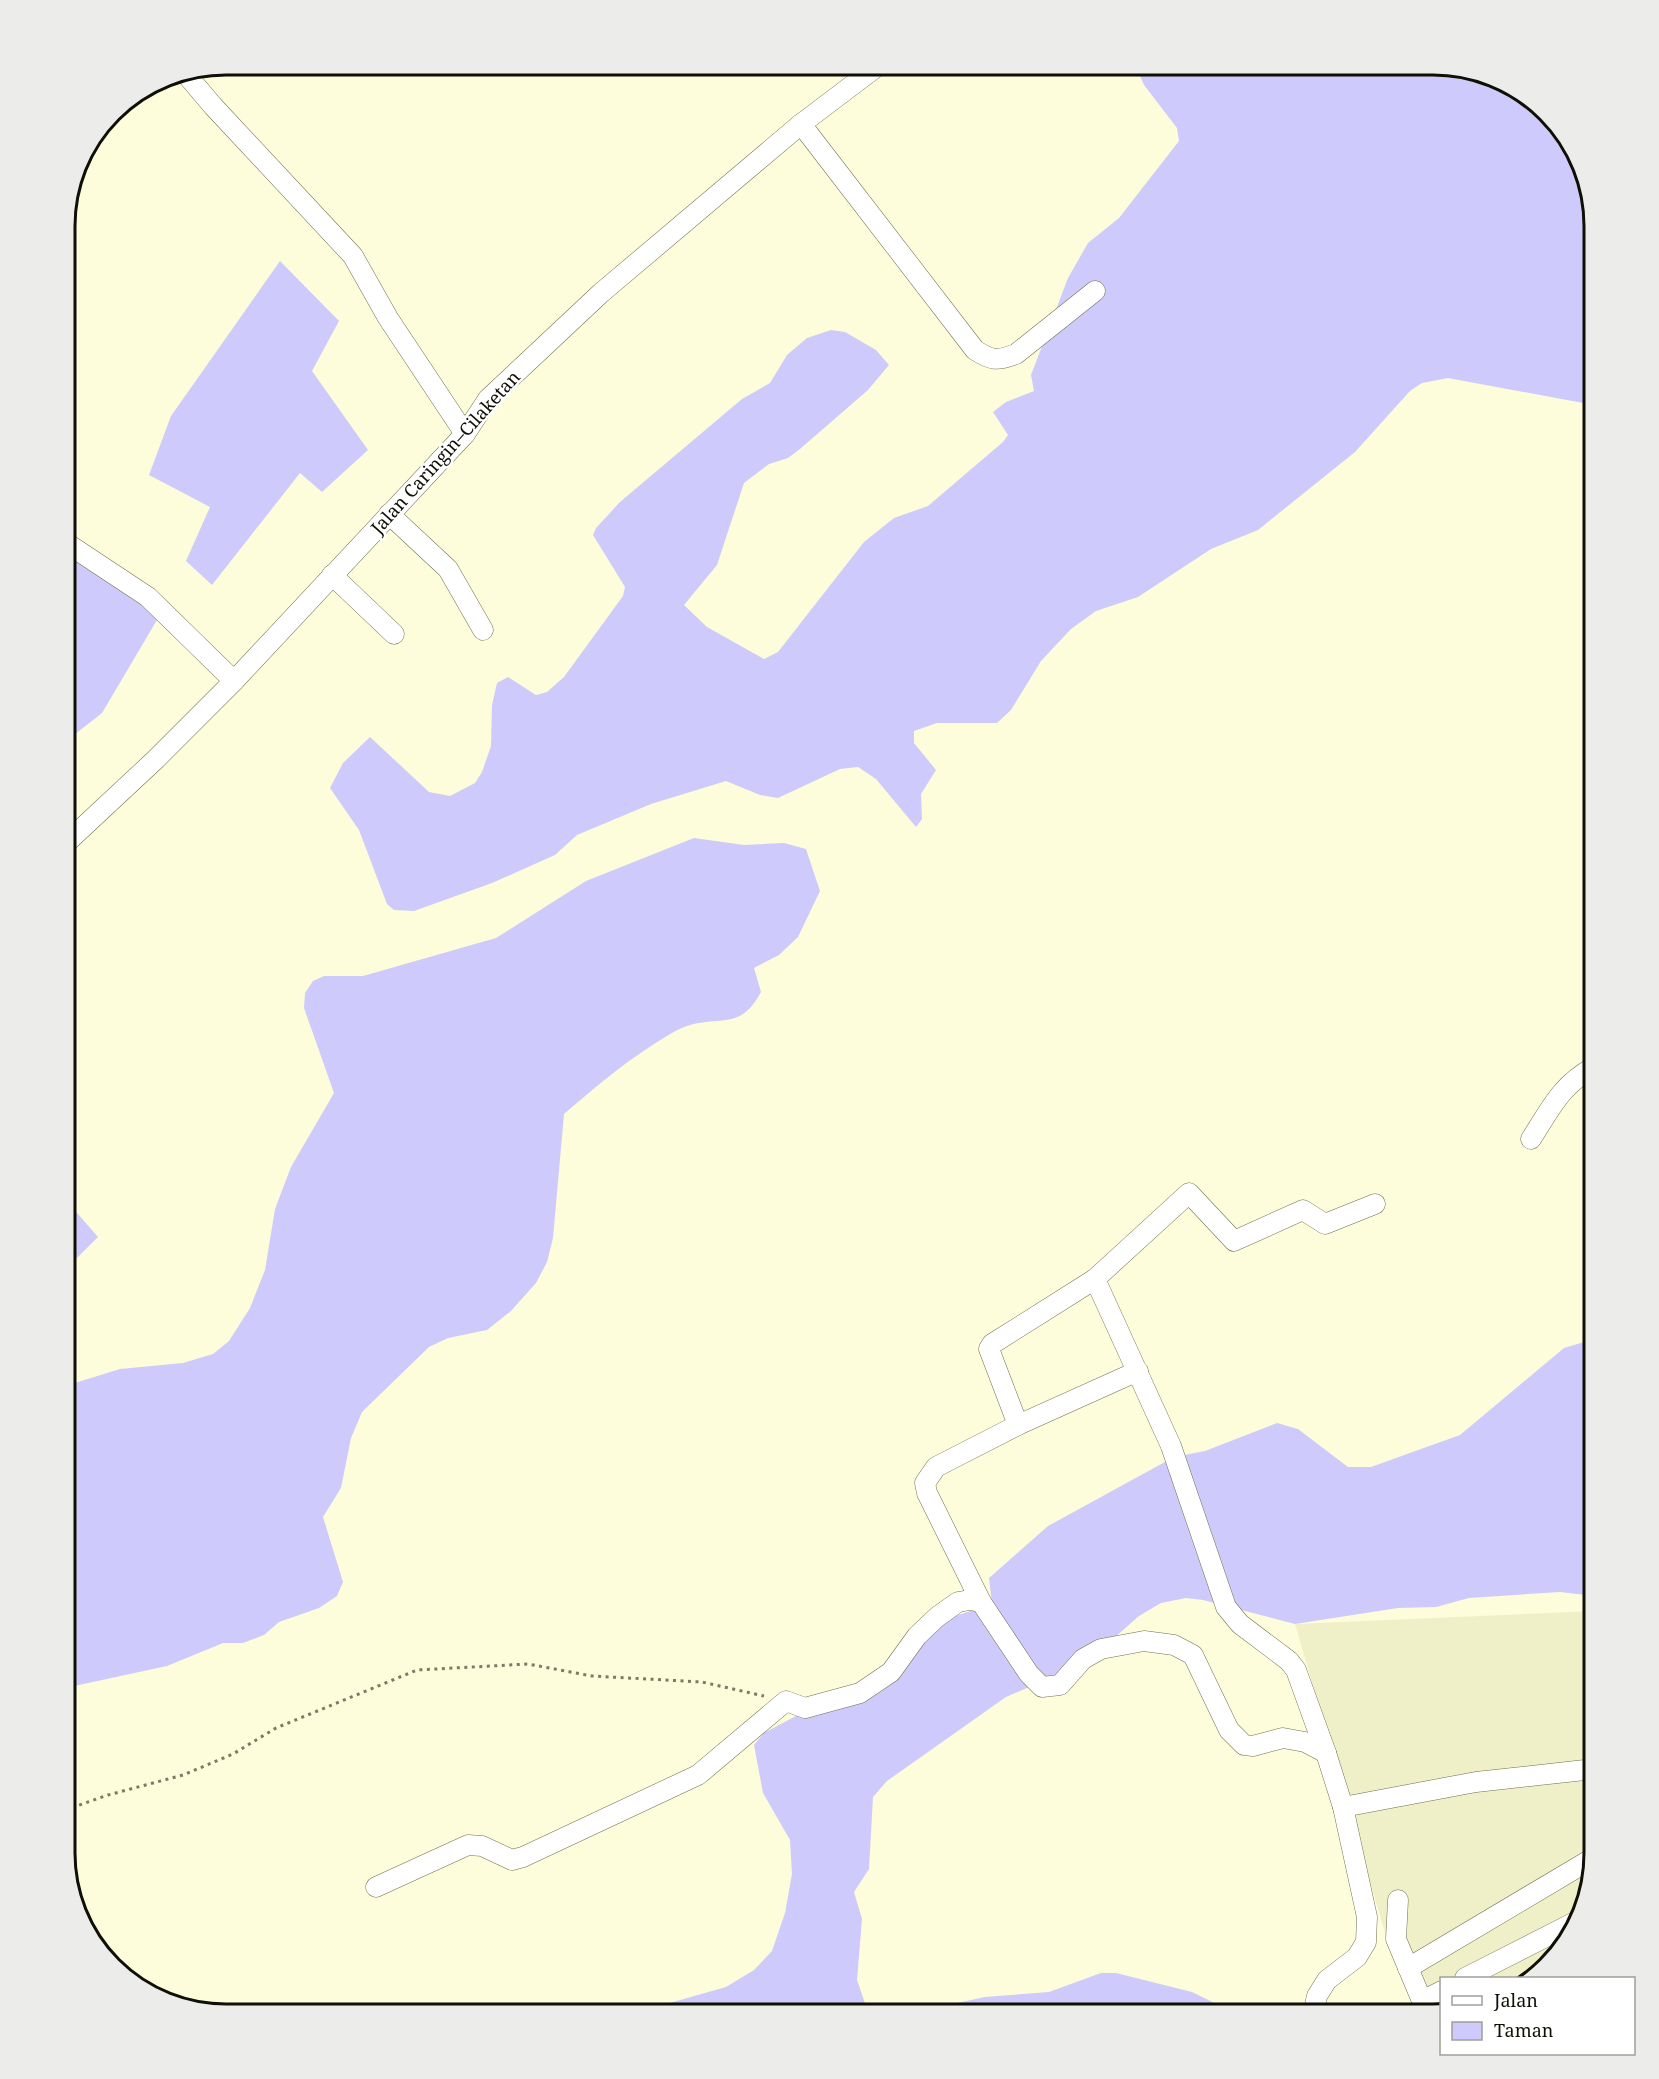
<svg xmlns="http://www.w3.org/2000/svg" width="1659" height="2079" viewBox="0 0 1659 2079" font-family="'Noto Serif',serif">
<rect width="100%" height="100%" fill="#fdfddb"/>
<polygon fill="#f0f0c8" points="1594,1611 1594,1853 1578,1925 1531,1978 1442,1978 1441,2012 1433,2014 1390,1950 1295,1624"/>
<g fill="#cfcafc">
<polygon points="1135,65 1443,65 1513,86 1567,136 1594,226 1594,405 1448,378 1422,383 1410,391 1355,452 1258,530 1211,549 1138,597 1096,611 1071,629 1041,661 1011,710 997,723 937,723 914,731 914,743 936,770 921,794 922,819 916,827 876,779 858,767 840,769 778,798 760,795 726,781 651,804 577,835 555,855 492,883 414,911 394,910 387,904 359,830 330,788 343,763 370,737 429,792 450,796 475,783 482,772 491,746 492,705 497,683 508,677 536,695 547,692 564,677 623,596 625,587 593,535 596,528 620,502 742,399 770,383 787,355 807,338 831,330 845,332 876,350 889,365 868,390 800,449 788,458 769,464 744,483 717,565 684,605 707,627 764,659 778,652 864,542 894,518 928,506 1003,442 1008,435 993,412 1006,402 1034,391 1031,375 1068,278 1088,243 1119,218 1179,141 1177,128 1144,85"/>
<polygon points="280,261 339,321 312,371 368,450 322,492 300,473 212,585 186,561 210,507 149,475 171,416"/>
<polygon points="65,551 167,603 102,713 74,735 65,740"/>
<path d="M694,838L744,845L784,843L806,849L820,891L798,937L779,955L754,968L761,992C740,1031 721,1015 687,1026C675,1030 662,1039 651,1046C620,1066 593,1089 564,1114L553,1238L547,1262L536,1283L511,1311L487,1330L448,1338L429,1347L362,1412L351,1438L341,1488L323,1517L343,1582L337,1596L319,1608L279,1622L264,1635L243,1643H223L167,1666L65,1688V1386L120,1369L183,1363L213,1354L229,1341L250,1308L265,1270L275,1209L291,1167L334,1093L304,1008L305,993L313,981L324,976H363L496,938L586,881Z"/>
<polygon points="65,1199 98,1237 79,1256 65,1267"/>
<polygon points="1594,1339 1594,1596 1560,1592 1469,1598 1436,1607 1398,1608 1295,1624 1203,1600 1186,1598 1161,1603 1139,1616 1087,1662 1006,1697 887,1781 873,1797 869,1869 854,1892 862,1919 857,1980 867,2009 874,2014 631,2014 726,1987 754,1970 772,1951 785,1913 792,1874 790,1840 763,1793 754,1745 764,1733 809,1709 855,1703 881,1692 894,1681 937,1622 992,1604 989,1578 1048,1526 1174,1457 1205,1451 1277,1423 1298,1429 1348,1467 1371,1467 1460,1435 1564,1348"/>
<polygon points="1101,1973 1116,1973 1192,1992 1237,2014 924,2014 929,2009 985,1997 1049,1992"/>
</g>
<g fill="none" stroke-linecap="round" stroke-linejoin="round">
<g stroke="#707052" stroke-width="21">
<g id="minor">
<polyline points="185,73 213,106 353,256 388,318 465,434"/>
<path d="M801,124L975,350C992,361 997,361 1016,354L1095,291"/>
<polyline points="389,514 448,569 483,630"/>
<polyline points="65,542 148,597 234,681"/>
<polyline points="332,575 394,634"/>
<polyline points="65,844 155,760 234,681 465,434 488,399 601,293 801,124 879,65"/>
<path d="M1531,1139C1551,1108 1561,1085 1594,1067"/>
<polyline points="1095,1279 1171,1446 1226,1607 1240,1624 1289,1661 1296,1670 1326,1753 1343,1807 1367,1917 1366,1942 1357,1957 1327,1980 1317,1996 1313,2014"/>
<polyline points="1018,1425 1138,1371"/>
<polyline points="1326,1753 1305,1742 1283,1738 1253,1746 1244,1745 1229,1730 1193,1655 1174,1645 1144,1641 1101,1649 1083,1659 1060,1685 1042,1687 1029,1674 981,1602 927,1493 925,1483 936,1467 1018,1425 989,1349 992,1344 1095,1279 1189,1193 1234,1241 1303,1210 1325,1224 1375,1204"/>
<polyline points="1343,1807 1476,1782 1594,1769"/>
<polyline points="376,1887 468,1845 482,1846 512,1860 523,1857 698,1775 786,1701 805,1708 860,1693 891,1672 917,1636 937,1617 958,1602 970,1600 981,1602"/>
<polyline points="1398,1900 1396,1939 1422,2001 1430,2014"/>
<polyline points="1408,1968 1593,1858"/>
<polyline points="1465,1978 1579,1920"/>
<polyline points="1422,2001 1442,1991"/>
</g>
</g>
<polyline stroke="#7a7a66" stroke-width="3" stroke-dasharray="3 4.5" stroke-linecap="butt" points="65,1810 108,1795 183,1775 233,1754 276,1728 417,1670 528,1664 592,1676 702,1682 764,1696"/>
<use href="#minor" stroke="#fff" stroke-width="20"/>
</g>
<g text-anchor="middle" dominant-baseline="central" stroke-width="5" stroke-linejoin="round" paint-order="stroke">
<g font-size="18" fill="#0f0f05" stroke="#fff">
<text transform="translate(445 452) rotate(-48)">Jalan Caringin–Cilaketan</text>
</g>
</g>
<path d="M0 0H1659V2079H0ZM226 75H1433A151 151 0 0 1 1584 226V1853A151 151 0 0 1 1433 2004H226A151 151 0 0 1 75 1853V226A151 151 0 0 1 226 75Z" fill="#ececeb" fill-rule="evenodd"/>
<path fill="none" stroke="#0f0f05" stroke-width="3" d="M226 75H1433A151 151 0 0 1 1584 226V1853A151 151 0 0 1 1433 2004H226A151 151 0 0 1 75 1853V226A151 151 0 0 1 226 75Z"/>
<rect x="1440" y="1977" width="195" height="78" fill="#ffffff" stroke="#9f9f9b" stroke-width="1.5"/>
<rect x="1452" y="1996" width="30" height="9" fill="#ffffff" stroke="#9f9f9b" stroke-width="1.5"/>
<text x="1494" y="2007" font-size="18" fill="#0f0f05">Jalan</text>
<rect x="1452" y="2022" width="30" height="18" fill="#cfcafc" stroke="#9f9f9b" stroke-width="1.5"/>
<text x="1494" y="2037" font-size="18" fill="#0f0f05">Taman</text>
</svg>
